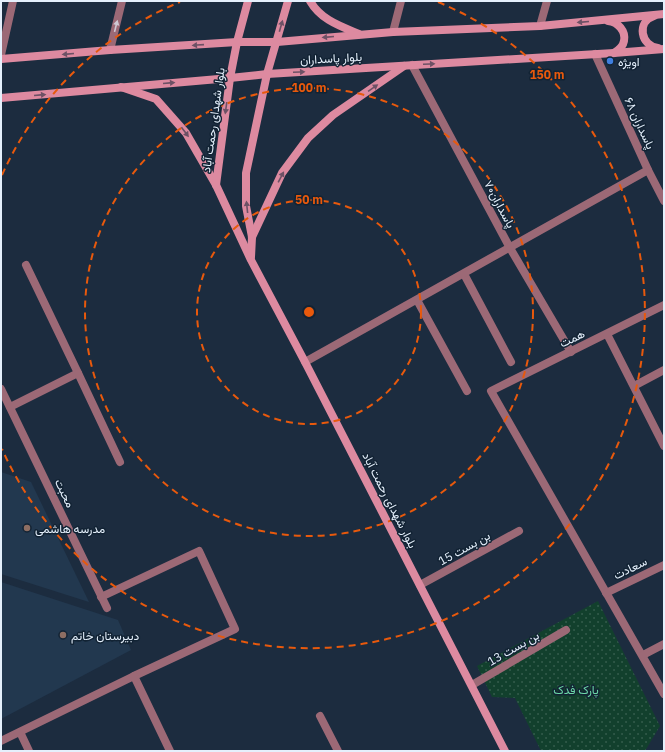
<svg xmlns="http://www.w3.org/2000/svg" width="665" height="752" viewBox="0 0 665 752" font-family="'IBM Plex Sans',Vazirmatn,sans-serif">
<defs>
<pattern id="park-dots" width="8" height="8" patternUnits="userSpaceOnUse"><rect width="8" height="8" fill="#12402d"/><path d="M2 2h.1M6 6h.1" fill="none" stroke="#345c4c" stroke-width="1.8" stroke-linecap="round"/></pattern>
</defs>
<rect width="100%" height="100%" fill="#1c2c3f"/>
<g fill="#22384f">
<polygon points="1,472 31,482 89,602 1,574"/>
<polygon points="1,582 118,620 131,650 1,719"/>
</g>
<polygon fill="url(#park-dots)" points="598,601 660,726 645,751 541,751 515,698 492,697 477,666"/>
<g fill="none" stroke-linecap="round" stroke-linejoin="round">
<g stroke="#9c6976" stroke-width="8">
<polyline points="540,26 547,1"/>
<polyline points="393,32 401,1"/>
<polyline points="110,50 122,1"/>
<polyline points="595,54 648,170 664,201"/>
<polyline points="1,55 13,1"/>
<polyline points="412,65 510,248 571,352"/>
<polyline points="26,265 78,373"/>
<polyline points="464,274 511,362"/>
<polyline points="417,300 467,391"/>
<polyline points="664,305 491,391 664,694"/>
<polyline points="607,334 664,446"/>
<polyline points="305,362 648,170"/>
<polyline points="634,386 664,370"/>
<polyline points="1,389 107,608"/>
<polyline points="10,407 78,373 120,462"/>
<polyline points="420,585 519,531"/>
<polyline points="606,593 664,565"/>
<polyline points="101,597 199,551 235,629 134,676"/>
<polyline points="643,655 664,644"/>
<polyline points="472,685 566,630"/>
<polyline points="320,716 338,751"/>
<polyline points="20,732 29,751"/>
<polyline points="1,741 134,676 170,751"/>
</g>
<g stroke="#dd8aa0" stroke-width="8">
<path d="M310,1C321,20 340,26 359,34"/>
<path d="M654,16C636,22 641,46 658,48"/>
<path d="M608,21C618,22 626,31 624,41C623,47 619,50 614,53"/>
<polyline points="1,59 110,50 237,42 277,42 393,32 540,26 664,14"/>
<polyline points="121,87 156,99 186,133 216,185 251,260 305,362 505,751"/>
<polyline points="1,98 230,78 267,74 614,53 664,49"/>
<polyline points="216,185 230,78 237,42 248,1"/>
<polyline points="252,237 282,173 308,138 333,115 404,66"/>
<polyline points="251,257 252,237 246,206 246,173 267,74 288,1"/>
</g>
</g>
<defs><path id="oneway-solid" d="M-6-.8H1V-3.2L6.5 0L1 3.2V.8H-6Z"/></defs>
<g fill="#6d5165">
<use href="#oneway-solid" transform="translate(583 22) rotate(175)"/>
<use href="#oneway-solid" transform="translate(281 26) rotate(-74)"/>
<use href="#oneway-solid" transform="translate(328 37) rotate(175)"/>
<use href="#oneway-solid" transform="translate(198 45) rotate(176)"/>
<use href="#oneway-solid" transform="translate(68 54) rotate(175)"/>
<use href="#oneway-solid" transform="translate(429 64) rotate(-3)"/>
<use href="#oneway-solid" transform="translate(299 72) rotate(-3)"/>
<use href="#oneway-solid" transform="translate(169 83) rotate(-5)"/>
<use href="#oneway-solid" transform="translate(373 88) rotate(-35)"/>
<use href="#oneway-solid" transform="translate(40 95) rotate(-5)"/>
<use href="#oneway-solid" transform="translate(226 108) rotate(98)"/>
<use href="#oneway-solid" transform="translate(185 132) rotate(53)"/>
<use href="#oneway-solid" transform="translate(281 177) rotate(-62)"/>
<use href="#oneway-solid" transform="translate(247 207) rotate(-96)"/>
</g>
<use fill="#cfc8d4" href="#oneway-solid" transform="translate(116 26) rotate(-76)"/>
<g fill="none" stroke="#e8590c" stroke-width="2" stroke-dasharray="7 5">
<circle cx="309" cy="312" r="112"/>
<circle cx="309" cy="312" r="224"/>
<path d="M2 175A336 336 0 0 1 180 2M438 2A336 336 0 1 1 2 449"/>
</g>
<circle fill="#3f7fe0" stroke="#122334" stroke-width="1.5" cx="610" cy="61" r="4"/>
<g fill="#8d6e63" stroke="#122334" stroke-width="1.5">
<circle cx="27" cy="528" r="4"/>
<circle cx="63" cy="635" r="4"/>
</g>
<g text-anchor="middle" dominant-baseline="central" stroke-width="3" stroke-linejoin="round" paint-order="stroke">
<g font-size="12" fill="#e5f0fc" stroke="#122334">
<text transform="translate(331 58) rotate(-3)">بلوار پاسداران</text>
<text transform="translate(213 120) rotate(-82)">بلوار شهدای رحمت آباد</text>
<text transform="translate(640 123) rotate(65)">پاسداران ۶۸</text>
<text transform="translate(500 204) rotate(62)">پاسداران۷۰</text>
<text transform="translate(572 338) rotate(-26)">همت</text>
<text transform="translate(65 493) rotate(64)">محبت</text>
<text transform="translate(390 500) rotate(63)">بلوار شهدای رحمت آباد</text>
<text transform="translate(464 548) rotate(-29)">بن بست 15</text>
<text transform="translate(630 568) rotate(-26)">سعادت</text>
<text transform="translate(513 648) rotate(-30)">بن بست 13</text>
</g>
<g font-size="12" fill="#e5f0fc" stroke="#122334" text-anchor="start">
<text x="618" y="61">اویژه</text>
<text x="35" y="528">مدرسه هاشمی</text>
<text x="71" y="635">دبیرستان خاتم</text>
</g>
<g font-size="12" fill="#6cd7a7" stroke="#122334">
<text x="576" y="689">پارک فدک</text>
</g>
</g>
<circle cx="309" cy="312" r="6" fill="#e8590c" stroke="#122334" stroke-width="2"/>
<g font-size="12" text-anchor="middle" font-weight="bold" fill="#e8590c" stroke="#122334" stroke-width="3" stroke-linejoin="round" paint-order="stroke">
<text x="547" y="79">150 m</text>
<text x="309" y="92">100 m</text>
<text x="309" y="204">50 m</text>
</g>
<rect width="665" height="752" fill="none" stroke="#e5f0fc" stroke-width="4"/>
</svg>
